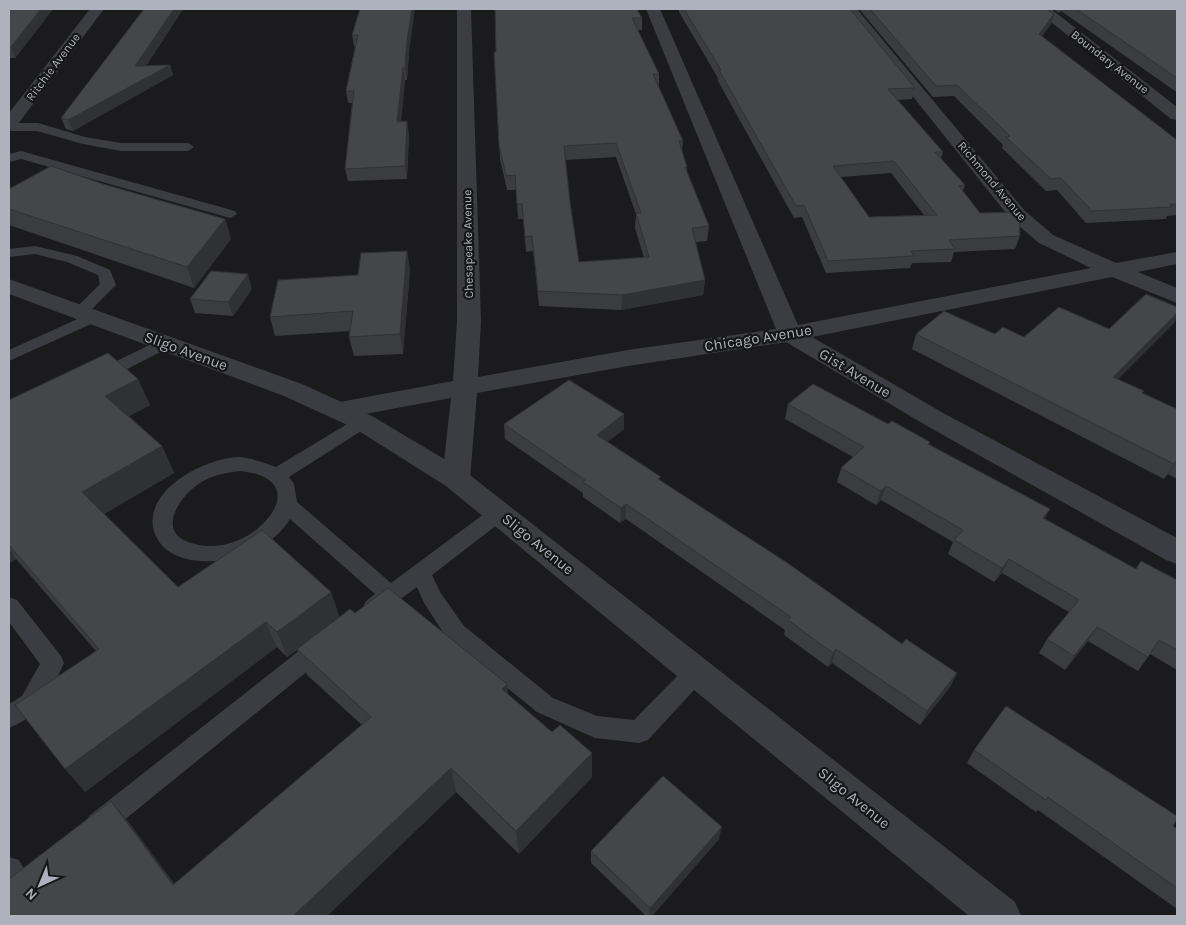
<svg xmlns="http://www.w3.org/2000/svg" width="1186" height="925" viewBox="0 0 1186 925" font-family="Karla,sans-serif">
<rect width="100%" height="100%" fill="#1b1b1d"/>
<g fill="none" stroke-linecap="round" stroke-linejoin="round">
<g fill="#3c3d42" fill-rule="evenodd">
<polygon points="9,123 38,123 85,137 121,143 188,143 194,147 188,151 121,151 83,144 37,131 9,131"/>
<polygon points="21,151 235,211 237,214 230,218 21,159 9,162 9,154"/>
<polygon points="35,246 77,256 110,270 116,285 86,315 94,312 100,314 102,317 100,320 9,361 9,350 84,316 74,315 72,312 100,284 98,275 67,262 35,254 9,257 9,249"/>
<polygon points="164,338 170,339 172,343 170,347 104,381 98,382 92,381 89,377 92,373"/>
<path d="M363,416L369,418L372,422L369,426L289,477L294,484L297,502L391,583L492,508L499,506L506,508L509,513L506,518L432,575L440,592L464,626L553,698L597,716L634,720L689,664L697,661L705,664L708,671L705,678L648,740L639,743L595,738L537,712L448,640L424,603L417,587L382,613L374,616L366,613L363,607L366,601L375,594L290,519C282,532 270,542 257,550C230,565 169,570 155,534C139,492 205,457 240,457C251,458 266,463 276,467L357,418ZM240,471C247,472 256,473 262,476C299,493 262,531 239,540C225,546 209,548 195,544C154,535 178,497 200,483C212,475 226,473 240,471Z"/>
<path d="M9,597L17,600L61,656L64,663C51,691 40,716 9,728V704L22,696L40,664L9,622Z"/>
<polygon points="322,636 330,639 333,646 330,653 107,834 98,838 89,834 85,825 89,816 314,639"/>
<polygon points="9,857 19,860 33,886 29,896 19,900 9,895"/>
</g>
<g fill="#3c3d42" fill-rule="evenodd">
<polygon points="90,9 104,9 15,128 9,129 9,113"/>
<polygon points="457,9 471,9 481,321 478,377 628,350 776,329 646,9 660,9 798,325 1091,268 1039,243 1010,218 843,9 857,9 1024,210 1053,235 1116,263 1177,252 1177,264 1138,272 1177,288 1177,303 1112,277 812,337 945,414 1177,538 1177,564 1166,560 927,426 786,342 628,366 477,393 470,479 466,486 456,489 446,486 442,479 451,398 338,419 329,416 325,410 329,404 453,381 457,321"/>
<polygon points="1035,9 1051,9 1177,107 1177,120 1171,119"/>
</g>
<polygon fill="#3c3d42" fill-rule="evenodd" points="9,279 302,384 372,416 466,472 1015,902 1021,916 969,916 446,486 354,428 284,396 9,294"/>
</g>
<g fill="#3b3c40" fill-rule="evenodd">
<polygon points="9,9 53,9 15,58 9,58"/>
<polygon points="144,9 183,9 146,66 170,65 173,75 73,131 66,129 61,118"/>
<polygon points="360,9 409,52 407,80 405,80 401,122 409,134 407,179 348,181 345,169 352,103 348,103 346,91 355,46 354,46 352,35"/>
<path d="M495,9L642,18V30H638L659,74V87L683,141L682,151L687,167V171L709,226L707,241L696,242L705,280L703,295L621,310L539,306L533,251L526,252L523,219H518L516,190H507L500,159L494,52H496ZM616,157L636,214L635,228L644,258L579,262L570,202L565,160Z"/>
<path d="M679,9H850L915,88L912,99L897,100L943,152L941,158L965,185L963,191L980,213L1020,236L1015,249L954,252L951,262L912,263L910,268L826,273L802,217L794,218L718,81V78L679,12ZM891,173L924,215L869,217L841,177Z"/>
<polygon points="859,9 1047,9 1054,14 1051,24 1042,36 1177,140 1177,215 1167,216 1166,219 1086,223 1057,190 1046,191 1002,148 1003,145 954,96 933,97"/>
<polygon points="1053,9 1177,9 1177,91 1175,91 1061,11 1059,13"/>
<polygon points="103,184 225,219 231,239 194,288 9,225 9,189"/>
<polygon points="407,251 410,270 403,354 354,356 349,337 350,331 275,336 270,317 358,275"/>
<polygon points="252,289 233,316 195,313 190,299"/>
<polygon points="1174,323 1118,379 1143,393 1177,409 1177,479 1168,474 1164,479 912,349 916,334 995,334 1024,337"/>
<polygon points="138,379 150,405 129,416 162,446 174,473 104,514 178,587 339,617 355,613 508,694 592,777 519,854 456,792 327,916 9,916 111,801 130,824 174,884 362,725 307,675 297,650 287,657 277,647 85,792 96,651 16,559 9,563 9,400"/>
<polygon points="788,404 888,424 930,442 929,445 1045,519 1136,569 1177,580 1177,670 1150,654 1138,671 1088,641 1065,670 1039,653 1047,639 1069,612 1002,573 994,582 948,554 953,542 881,500 876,505 837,482 841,468 853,457 785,419"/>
<polygon points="624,414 624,429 607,442 660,480 902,644 957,673 950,687 920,725 832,663 828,667 784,635 785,630 626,519 620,523 583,497 583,493 505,439 504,424"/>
<polygon points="974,750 1173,826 1177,829 1177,909 1038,810 1036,812 967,763"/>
<polygon points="719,839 652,916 646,916 591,863 591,851"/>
</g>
<g fill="#303134">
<polygon points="41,9 53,9 15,58 11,47"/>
<polygon points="174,9 183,9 139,77 135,66"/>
<polygon points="412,9 415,9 409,52 407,80 405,68 407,41"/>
<polygon points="1054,14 1051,24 1036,44 1039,34"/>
<polygon points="170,65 173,75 73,131 68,120"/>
<polygon points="403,68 405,80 399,134 397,122"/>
<polygon points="407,121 409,134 407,179 405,166"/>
<polygon points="225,219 231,239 194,288 187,267"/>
<polygon points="407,251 410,270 403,354 400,334"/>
<polygon points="248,274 252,289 233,316 228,302"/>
<polygon points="705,280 703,295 621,310 622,295"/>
<polygon points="1177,313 1177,317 1174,323 1105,392 1113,377"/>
<polygon points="138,379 150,405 118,422 105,396"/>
<polygon points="624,414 624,429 597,450 597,435"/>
<polygon points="162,446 174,473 97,518 82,492"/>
<polygon points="1177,460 1168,474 1164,479 1174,464"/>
<polygon points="886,486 881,500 876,505 881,491"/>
<polygon points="626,504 626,519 620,523 621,508"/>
<polygon points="1050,509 1042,524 1043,518"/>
<polygon points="9,548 16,559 9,563"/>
<polygon points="1009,559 1002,573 994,582 1002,568"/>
<polygon points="331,592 340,618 287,657 277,632"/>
<polygon points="266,622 277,647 85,792 65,769"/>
<polygon points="1097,627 1088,641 1065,670 1074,656"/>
<polygon points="836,649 832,663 828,667 833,653"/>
<polygon points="957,673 950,687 920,725 927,711"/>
<polygon points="507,684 510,709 502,689"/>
<polygon points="592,753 592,777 519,854 516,831"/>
<polygon points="451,768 456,792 327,916 293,916"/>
<polygon points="111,801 130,824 191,906 173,885"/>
<polygon points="722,827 719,839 652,916 649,916 650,908"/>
</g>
<g fill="#45464a" stroke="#303134" fill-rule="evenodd">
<polygon points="9,9 41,9 11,47 9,47"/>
<polygon points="144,9 174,9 135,66 170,65 68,120 61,118"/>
<polygon points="360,9 412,9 407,41 405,68 403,68 397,122 407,121 405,166 345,169 354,91 346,91 358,35 352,35"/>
<path d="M495,9H637L642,18H632L659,74H653L683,141H679L687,167H685L709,226L692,228L705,280L622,295L538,291L532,236L525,237L522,204H517L515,175L506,176L499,145L494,52H496ZM616,143L641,213H636L649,257L579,262L570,202L564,146Z"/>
<path d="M684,9H850L915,88L888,89L943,152H935L965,185L959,186L980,213L1019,212L1020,236L949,240L955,249L911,251L914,256L828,261L804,205L796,206L719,70H721ZM894,161L937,215L869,217L833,166Z"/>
<polygon points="870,9 1047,9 1054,14 1039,34 1177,140 1177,204 1169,204 1172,207 1092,211 1061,178 1051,179 1006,137 1010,136 957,85 936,86"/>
<polygon points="1076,9 1177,9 1177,78"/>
<polygon points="51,166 103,184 225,219 187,267 9,209 9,189"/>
<polygon points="407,251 400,334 349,337 353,311 270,317 278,280 358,275 361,253"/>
<polygon points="211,271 248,274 228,302 190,299"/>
<polygon points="1146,294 1177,307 1177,313 1113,377 1144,391 1142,393 1177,409 1177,460 1174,464 916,334 944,311 995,334 1003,327 1024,337 1059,307 1109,329"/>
<polygon points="108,353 138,379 105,396 162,446 82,492 178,587 262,530 331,592 277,632 266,622 65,769 15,705 99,649 9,545 9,400"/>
<polygon points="569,380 624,414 597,435 661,477 658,479 786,562 902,644 906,639 957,673 927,711 836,649 833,653 788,620 791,617 626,504 621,508 583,482 585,480 504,424"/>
<polygon points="813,384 888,424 892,421 930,442 928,444 1050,509 1043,518 1136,569 1141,561 1177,580 1177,650 1159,640 1148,657 1097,627 1074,656 1047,639 1079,600 1009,559 1002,568 954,540 963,530 886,486 881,491 841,468 864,447 788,404"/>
<polygon points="388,588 507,684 502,689 552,732 560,725 592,753 516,831 451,768 293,916 9,916 9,879 111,801 173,885 371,717 297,649 350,609 355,613"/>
<polygon points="1006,706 1177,816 1177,819 1173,826 1177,829 1177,888 1048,797 1046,800 974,750"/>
<polygon points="663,776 722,827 650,908 591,851"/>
</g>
<g text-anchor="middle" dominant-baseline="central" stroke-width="4.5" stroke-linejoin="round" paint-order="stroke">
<g font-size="12" fill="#adb2bc" stroke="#161618">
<text transform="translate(1110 62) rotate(38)">Boundary Avenue</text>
<text transform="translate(53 67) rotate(-53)">Ritchie Avenue</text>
<text transform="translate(992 181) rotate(50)">Richmond Avenue</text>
<text transform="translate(468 244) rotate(-91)">Chesapeake Avenue</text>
</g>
<g font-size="15" fill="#adb2bc" stroke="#161618">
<text transform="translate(758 338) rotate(-9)">Chicago Avenue</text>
<text transform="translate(186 351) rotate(20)">Sligo Avenue</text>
<text transform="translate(855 373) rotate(31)">Gist Avenue</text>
<text transform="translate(538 544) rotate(39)">Sligo Avenue</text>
<text transform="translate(854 798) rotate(39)">Sligo Avenue</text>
</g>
</g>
<rect width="1186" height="925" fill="none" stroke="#adb2bc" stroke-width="20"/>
<g transform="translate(40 885) rotate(224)" stroke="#161618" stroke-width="4" paint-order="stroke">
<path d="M0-4L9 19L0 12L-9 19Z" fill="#adb2bc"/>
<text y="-8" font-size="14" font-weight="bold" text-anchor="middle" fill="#adb2bc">N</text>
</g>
</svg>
